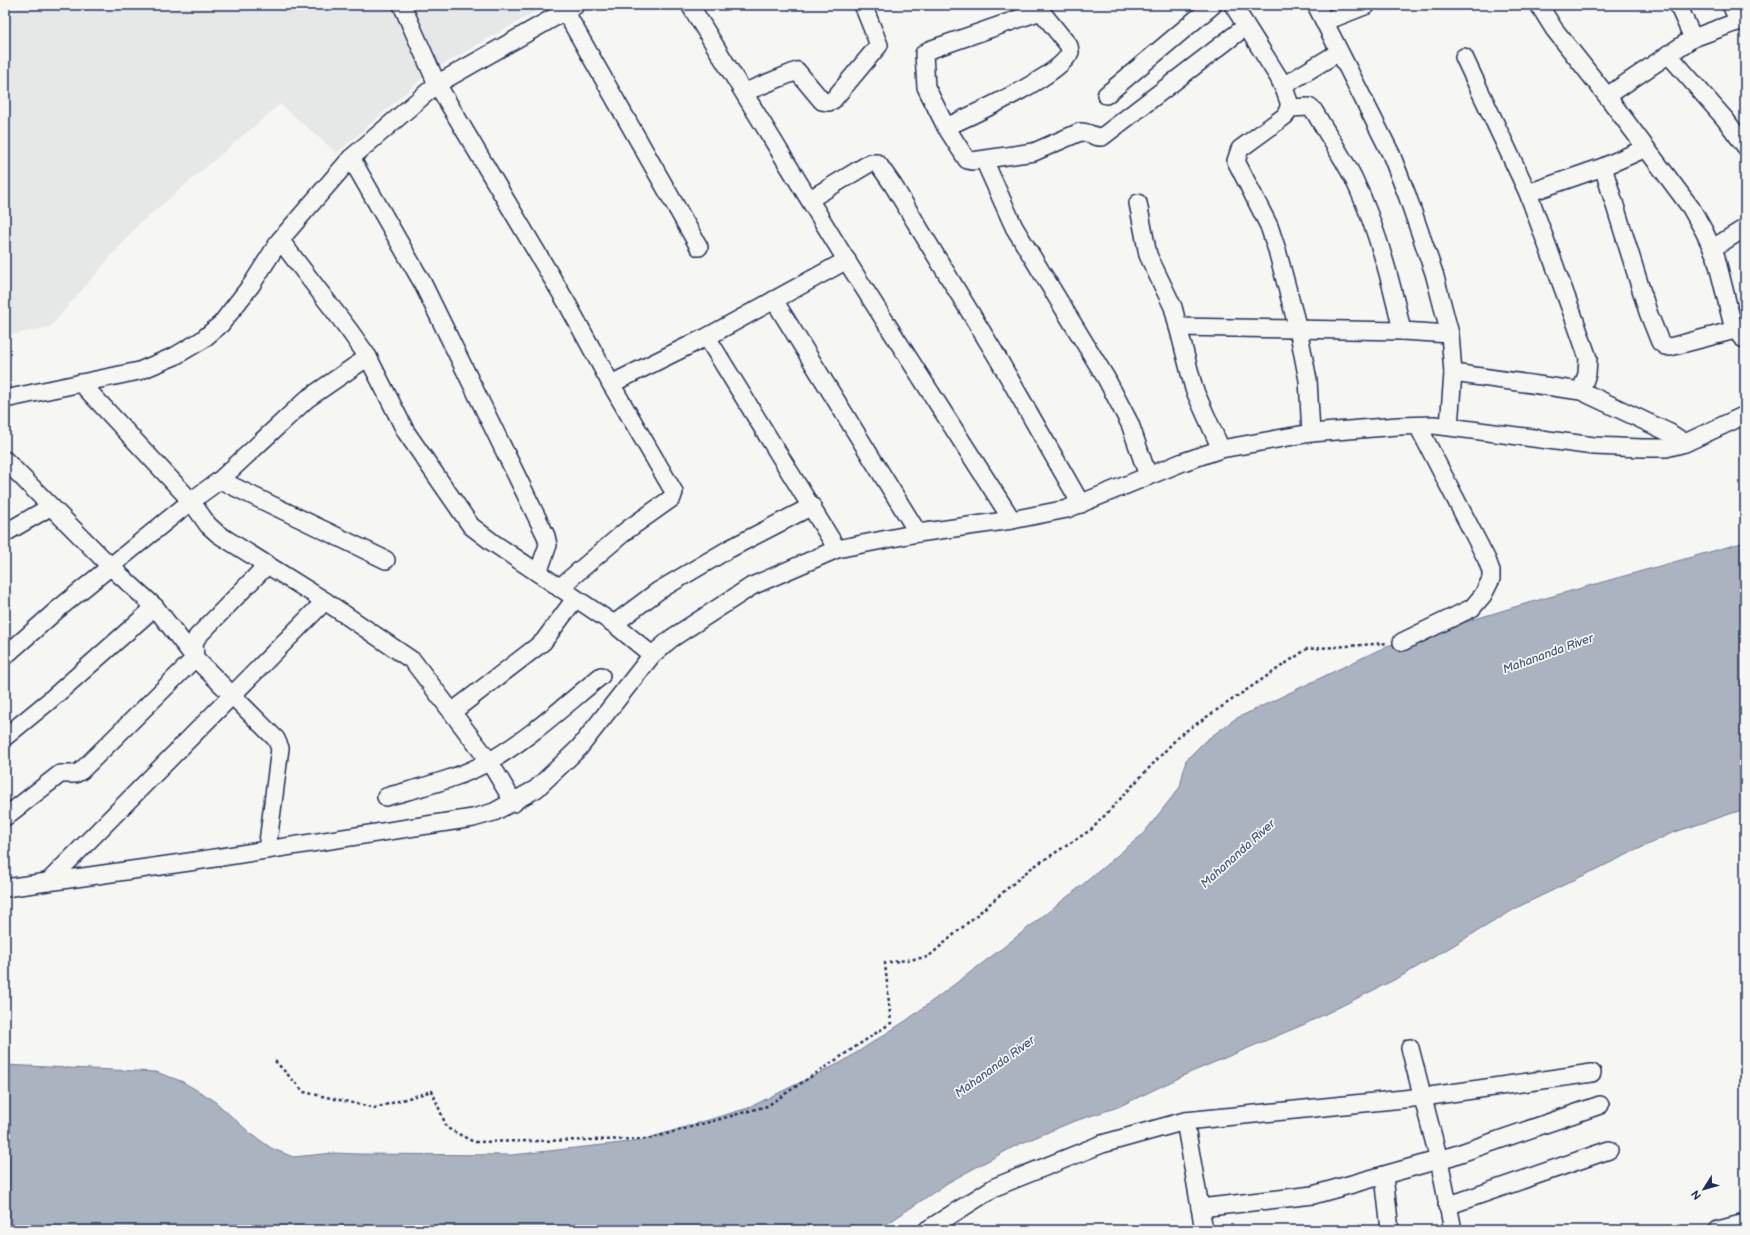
<svg xmlns="http://www.w3.org/2000/svg" width="1750" height="1235" viewBox="0 0 1750 1235" font-family="'Balsamiq Sans',sans-serif">
<rect width="100%" height="100%" fill="#f6f6f2"/>
<filter id="ink" filterUnits="userSpaceOnUse"><feTurbulence type="fractalNoise" baseFrequency=".025" numOctaves="2"/><feDisplacementMap in="SourceGraphic" scale="8" xChannelSelector="R" yChannelSelector="G"/><feConvolveMatrix kernelMatrix="1 2 1 2 8 2 1 2 1" color-interpolation-filters="sRGB"/></filter>
<g filter="url(#ink)">
<polygon fill="#e6e7e7" points="5,5 547,5 428,73 337,153 280,104 138,225 50,327 5,336"/>
<polygon fill="#abb2c0" stroke="#717e99" points="1745,542 1745,809 1672,833 1520,906 1400,977 1305,1024 1189,1073 1118,1107 1072,1122 1015,1146 949,1182 878,1230 5,1230 5,1065 156,1072 181,1081 212,1099 250,1133 271,1148 293,1157 334,1153 357,1154 512,1155 639,1141 748,1108 842,1062 907,1020 1000,950 1081,886 1143,834 1180,787 1186,760 1205,741 1235,719 1387,646 1521,605"/>
<g fill="none" stroke-linecap="round" stroke-linejoin="round">
<g stroke="#1b2f5e" stroke-width="20">
<g id="street">
<polyline points="402,5 437,84 568,305 611,384 674,492 672,498 627,530 559,588"/>
<polyline points="690,5 853,271 1012,520"/>
<polyline points="1233,5 1279,78 1285,91 1289,102 1289,108 1285,116 1240,149 1236,161 1269,226 1277,250 1298,329 1308,380 1311,433"/>
<polyline points="1316,5 1391,154 1407,195 1434,273 1450,334 1453,373 1449,426"/>
<polyline points="1539,5 1554,29 1607,96 1691,208 1704,231 1716,257 1733,326 1742,338 1745,339"/>
<polyline points="1678,5 1693,38"/>
<polyline points="1731,5 1739,22"/>
<polyline points="565,11 699,247"/>
<path d="M1041,11L929,50L924,54L926,87L946,127L967,160L972,161L1034,152L1080,132C1088,131 1094,138 1102,137L1245,27"/>
<polyline points="1324,22 1367,5"/>
<polyline points="1668,54 1725,119 1745,146"/>
<polyline points="1464,57 1528,193 1574,318 1588,358 1587,374 1581,391"/>
<polyline points="1283,86 1339,52"/>
<polyline points="745,92 797,71 822,101 829,102 833,100 879,45 863,5"/>
<polyline points="1106,95 1213,5"/>
<polyline points="1607,96 1693,38 1745,19"/>
<path d="M1289,108L1309,107L1314,111C1327,133 1341,155 1353,177C1376,225 1391,279 1402,331"/>
<path d="M946,127C970,116 1062,75 1070,52C1070,51 1069,46 1069,46L1036,5"/>
<polyline points="351,158 422,282 546,536 548,545 538,573"/>
<polyline points="984,160 1014,227 1106,378 1130,424 1148,476"/>
<polyline points="1603,167 1648,312 1660,342 1665,346 1670,347 1735,330"/>
<polyline points="1528,193 1603,167 1646,148"/>
<polyline points="810,199 870,163 877,163 879,165 893,185 996,355 1081,504"/>
<polyline points="1138,203 1148,255 1173,307 1194,389 1221,449"/>
<polyline points="280,240 349,330 368,357 406,432 471,526 492,542 614,624 652,655"/>
<polyline points="1713,248 1745,228"/>
<polyline points="774,300 918,533"/>
<polyline points="1178,327 1402,331 1450,334"/>
<polyline points="705,338 847,260"/>
<polyline points="1453,373 1581,391 1670,433 1685,443"/>
<polyline points="81,383 191,501 208,525 218,534 325,601 413,661 489,761 514,803"/>
<polyline points="611,384 702,339 708,339 837,549"/>
<polyline points="5,399 139,371 175,356 202,340 221,324 252,284 280,240 351,158 437,84 576,5"/>
<polyline points="5,460 111,567 155,607 195,658 276,739 280,748 267,850"/>
<polyline points="220,480 386,560"/>
<polyline points="5,533 50,507"/>
<polyline points="614,624 658,591 729,549 812,506"/>
<polyline points="1402,642 1472,608 1483,595 1491,579 1491,571 1487,560 1418,426"/>
<polyline points="5,656 57,610 191,501 220,480 307,399 368,357"/>
<polyline points="452,712 543,642 575,599"/>
<polyline points="5,737 49,701 155,607"/>
<path d="M386,797C421,787 458,779 490,761C530,738 565,705 601,676"/>
<polyline points="5,817 60,774 75,774 81,771 195,658 194,644 197,637 267,565"/>
<polyline points="48,882 325,601"/>
<polyline points="5,888 189,862 473,818 494,812 536,789 579,748 652,655 672,638 752,586 837,549 918,533 1012,520 1067,509 1183,462 1221,449 1311,433 1398,426 1434,425 1594,446 1642,448 1666,448 1685,443 1745,415"/>
<polyline points="1410,1048 1439,1160 1453,1230"/>
<polyline points="1185,1121 1204,1230"/>
<polyline points="1384,1176 1390,1230"/>
<polyline points="1447,1206 1609,1150"/>
<polyline points="1200,1208 1313,1195 1452,1156 1600,1105"/>
<polyline points="927,1230 995,1187 1102,1144 1185,1121 1423,1097 1592,1073"/>
<polyline points="1718,1230 1745,1223"/>
</g>
</g>
<polyline stroke="#1b2f5e" stroke-width="2.5" stroke-dasharray="3 3" stroke-linecap="butt" points="275,1061 304,1092 375,1108 432,1091 447,1128 474,1142 648,1139 767,1106 891,1023 885,963 928,957 1030,869 1092,829 1180,735 1307,649 1388,643"/>
<use href="#street" stroke="#f6f6f2" stroke-width="17"/>
</g>
</g>
<g text-anchor="middle" dominant-baseline="central" stroke-width="3.5" stroke-linejoin="round" paint-order="stroke">
<g font-size="12" font-style="italic" fill="#46567b" stroke="#f6f6f2">
<text transform="translate(1548 654) rotate(-20)">Mahananda River</text>
<text transform="translate(1238 854) rotate(-42)">Mahananda River</text>
<text transform="translate(995 1067) rotate(-36)">Mahananda River</text>
</g>
</g>
<rect width="1750" height="1235" fill="none" stroke="#f6f6f2" stroke-width="20"/>
<rect x="10" y="10" width="1730" height="1215" fill="none" stroke="#1b2f5e" stroke-width="1.5" filter="url(#ink)"/>
<g transform="translate(1704 1189) rotate(233)" stroke="#f6f6f2" stroke-width="3" paint-order="stroke">
<path d="M0-3L7 15L0 10L-7 15Z" fill="#1b2f5e"/>
<text y="-6" font-size="11" font-weight="bold" text-anchor="middle" fill="#1b2f5e">N</text>
</g>
</svg>
